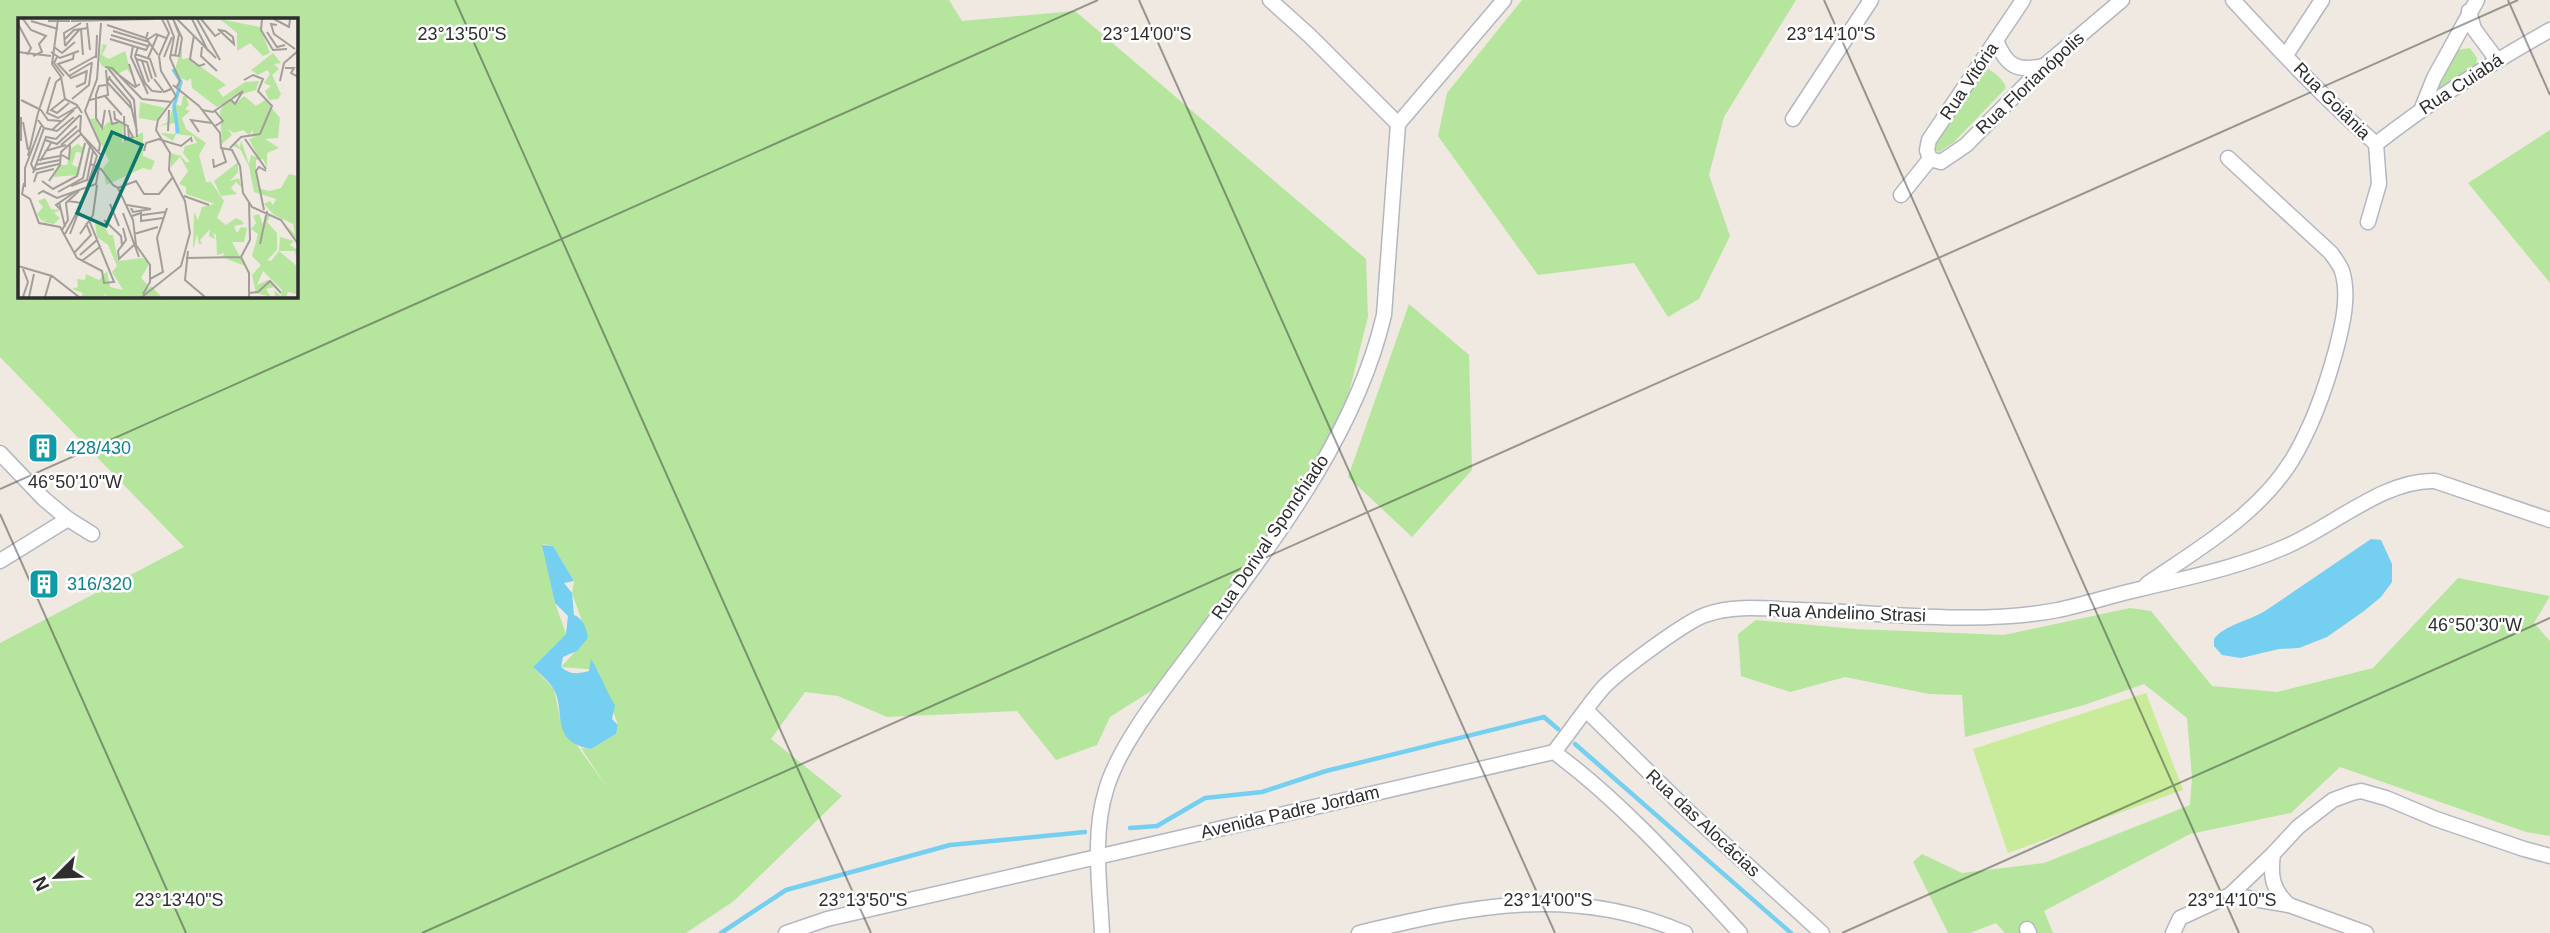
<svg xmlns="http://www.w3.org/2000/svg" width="2550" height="933" viewBox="0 0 2550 933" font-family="Arial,sans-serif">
<rect width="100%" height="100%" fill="#efe9e1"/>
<g fill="#b6e59e" fill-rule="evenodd">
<path d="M0,0H949L962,21L1075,11L1366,259L1368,317L1340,428L1278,533L1173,677L1110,717L1097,745L1056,760L1017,711L887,717L838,696L805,692L771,739L842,796L734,901L686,933H0V643L184,547L0,357ZM19,19H296V296H19ZM543,544L553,546L574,581L572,593L588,638L561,667L598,670L618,725L616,734L591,749L581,748L609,790L561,723L554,689L533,667L566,634L555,603Z"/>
<polygon points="1522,0 1796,0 1724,117 1709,175 1730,236 1699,299 1668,317 1634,263 1538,275 1438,136 1447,93"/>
<polygon points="2470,48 2477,58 2476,66 2442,90 2434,89 2458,50"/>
<path d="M1984,68C1992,69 2004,80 2006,88L1954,142L1939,152L1932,148Z"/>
<polygon points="2550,130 2550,283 2468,183"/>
<polygon points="1409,304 1469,355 1472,470 1412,537 1348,477"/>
<polygon points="2458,578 2550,596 2534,623 2550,641 2550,836 2526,832 2340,767 2291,813 2190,834 2044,911 2053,933 2005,933 1996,923 1970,933 1948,933 1913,862 1922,854 1962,873 2044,863 2190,805 2192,778 2187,718 2144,684 2084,705 1965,737 1962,695 1929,694 1845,677 1790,692 1741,676 1738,634 1756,620 1856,629 2004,635 2130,608 2151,611 2212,686 2277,692 2373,668"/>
</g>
<polygon fill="#c9ec9a" points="2146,693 2183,790 2008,853 1973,749"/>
<g fill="#75cff0">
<path d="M2371,539L2381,540L2392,564V582L2381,597L2364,611L2327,637L2299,648L2279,649L2241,658L2222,655L2214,646V639C2224,625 2249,621 2265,611Z"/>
<path d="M542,545L553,546L574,581L564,583L572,593L574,615C584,619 586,628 588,638L577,651L563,657L561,667C571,675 577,674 589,671L591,659C601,674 605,690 615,705L612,719L618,725L616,734L591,749C548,741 567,710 553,688C548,680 539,673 533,667L566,634L568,616L555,603Z"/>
</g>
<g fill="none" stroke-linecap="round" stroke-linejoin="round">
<g stroke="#75cff0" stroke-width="4.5">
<polyline points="1575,744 1791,933"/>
<polyline points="1130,828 1157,826 1205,798 1262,792 1326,771 1544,717 1558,729"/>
<polyline points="721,933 786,890 950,845 1085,832"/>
</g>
<g stroke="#b4b7c1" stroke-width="17">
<g id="minor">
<polyline points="2023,0 1929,140 1927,150 1930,159 1941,162 1966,145 2044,66 2122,0"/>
<path d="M2233,0C2279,50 2325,99 2376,144L2379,184L2368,222"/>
<polyline points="2469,11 2474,29 2497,60"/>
<path d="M1996,40C2006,66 2017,72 2043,66"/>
<polyline points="2286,55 2322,0"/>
<polyline points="2422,108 2434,78 2477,0"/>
<polyline points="1793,119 1871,0"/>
<polyline points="1398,124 1504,0"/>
<path d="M2376,144C2431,101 2489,64 2550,30"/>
<polyline points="1901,195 1930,159"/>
<polyline points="0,453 44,499 68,519 0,561"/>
<polyline points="68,519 92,534"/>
<path d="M2147,584C2198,549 2259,514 2292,460C2312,427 2326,387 2336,350C2342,327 2350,296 2342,271C2340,265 2335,259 2331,253L2228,158"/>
<polyline points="1587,711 1688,811 1822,933"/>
<path d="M1554,752C1570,732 1585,709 1602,689C1616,673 1685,622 1705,615C1734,604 1769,609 1799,610C1885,612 1973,626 2058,610C2086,604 2113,595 2140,589C2190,577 2240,567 2287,546C2333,526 2385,479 2435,481L2550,520"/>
<path d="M2273,854C2270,875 2272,890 2289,905"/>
<polyline points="2230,895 2273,854 2298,827 2333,800 2352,793 2361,791 2386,798 2436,819 2524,849 2550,856"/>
<polyline points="2027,929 2029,933"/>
<path d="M786,933L827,919L1554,752C1624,804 1681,869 1740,933"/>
<path d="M1102,933C1100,887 1092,835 1106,790C1119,744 1167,685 1196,646C1270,545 1355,439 1384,315L1398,124L1310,36L1270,0"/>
<path d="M1359,933C1473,906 1572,884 1685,933"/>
<polyline points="2173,933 2180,918 2230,895 2289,905 2366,933"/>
</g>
</g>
<use href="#minor" stroke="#fff" stroke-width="14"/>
</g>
<path fill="none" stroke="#2e2e2e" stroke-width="2" stroke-opacity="0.45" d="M455,0L871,933M1139,0L1555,933M1824,0L2239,933M2508,0L2550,95M0,489L1098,0M0,514L186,933M422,933L2518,0M1842,933L2550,618"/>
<defs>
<g id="building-square" transform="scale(1.575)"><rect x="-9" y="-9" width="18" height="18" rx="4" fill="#0f9aa8" stroke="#fff"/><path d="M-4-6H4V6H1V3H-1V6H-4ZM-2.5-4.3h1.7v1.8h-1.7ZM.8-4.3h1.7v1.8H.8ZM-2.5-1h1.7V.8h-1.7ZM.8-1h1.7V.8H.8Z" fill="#fff"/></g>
</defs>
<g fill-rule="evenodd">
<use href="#building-square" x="43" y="448"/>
<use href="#building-square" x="44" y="584"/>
</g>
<g text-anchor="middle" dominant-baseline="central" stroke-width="5" stroke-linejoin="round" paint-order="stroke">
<g font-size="18" fill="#2e2e2e" stroke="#fff">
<text transform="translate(1969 81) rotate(-56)">Rua Vitória</text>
<text transform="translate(2030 83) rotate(-43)">Rua Florianópolis</text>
<text transform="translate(2461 84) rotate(-33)">Rua Cuiabá</text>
<text transform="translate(2332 101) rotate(45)">Rua Goiânia</text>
<text transform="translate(1270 537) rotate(-56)">Rua Dorival Sponchiado</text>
<text transform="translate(1847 613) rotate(2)">Rua Andelino Strasi</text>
<text transform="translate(1290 812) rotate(-13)">Avenida Padre Jordam</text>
<text transform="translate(1703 823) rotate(43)">Rua das Alocácias</text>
</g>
<g font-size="18" fill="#0d838f" stroke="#fff" text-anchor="start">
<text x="66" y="448">428/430</text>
<text x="67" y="584">316/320</text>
</g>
</g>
<g transform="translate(18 18)">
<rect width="280" height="280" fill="#efe9e1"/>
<path d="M202,1L242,9L252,35L245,38L232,25L219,33V15ZM85,26L89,27L84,37L91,41L107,33L114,58L109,51L100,56L84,48L81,42ZM164,26V41L171,40L208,67L200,72L205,79L227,64L241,63L238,72L211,80L218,85L226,78L238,88L247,82L262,100L260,120L247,121L261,130L249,135V149L245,141L238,142V155L242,171L252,173L263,170L271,156L280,158V225L268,207L277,216L275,206L256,197L246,186L252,183L255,187L258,181L236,174L231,148L222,131L215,128L218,125L222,129L223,122L231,146L233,137L241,140L231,121L240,118L235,119V112L231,117L225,112L216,115L210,111L214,117L204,126L202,93L207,85L199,89L174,70L173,60L169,63L156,56ZM255,35L263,45L256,46L261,51L254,57L263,76L260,81L251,82L247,73L253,68L246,65L252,56L249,52L240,57L233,52ZM165,78H168L171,87L167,91L172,93L164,100L168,111L188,125L181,137L188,164H193L206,183L199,200L208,207L218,200L224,203L226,206L216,208L219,215L223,209L229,210L226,224H214L227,248L204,239L207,235L199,237L198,217L195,214L197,221L191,218L192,211L182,222L184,226H181L179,216L175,232L176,194L180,202L184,189L197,186L168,176V169L161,166L170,153L162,139L153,149V135L163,138L168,144H172L165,135L167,128L179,125L175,118L158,116L155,123L142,115L157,116V105L141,108L150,104L156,86L163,88ZM122,84L147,90L138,103L121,100ZM78,100L83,112L90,104L105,105L104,125L125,114V138L137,143L133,152L125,150L88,167L85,150L91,143L72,101ZM60,126L65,130L66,126L65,135L58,134L54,147L60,149L65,137L61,157L35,159L42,147H49L53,130ZM220,144V154L212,163L221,160L224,170L218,164L213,170L219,176L203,178L196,163ZM27,180L33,191L42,192L36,195L42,200L36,206L25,204L29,201L24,203L19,196L25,189L20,183ZM241,196L245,207L248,196L252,198L249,204L259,215V232L249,242L253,243L261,233L262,219L276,223L272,227L280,232V247L277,233H261L280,249L278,276L270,274L268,279L257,278L256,272L263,278L264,272L245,253L239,267L250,262L256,269L248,271L253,279L238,275L234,257L243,247L234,238L240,216L233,211L238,205L235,198ZM83,203L91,217H95L100,243L125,240L131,246L123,260L129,266L127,273L133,268L144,279H90L86,275L88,279H63L65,275L54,271L60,269L59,261L67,262L68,256L81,262L89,253L92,269L105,272L94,254L99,248L90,227L79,219L77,205Z" fill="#b6e59e"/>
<path fill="none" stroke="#75cff0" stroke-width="3.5" d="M155,51L163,64L156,88L160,115"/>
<path fill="none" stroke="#a29e99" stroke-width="2" d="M5,1L13,12L28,18L21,26L24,34L15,38M40,1L34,46L43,59L47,81L59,87L64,95M149,1L156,19L152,40L162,63L158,70M155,1L161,16L157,38M159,1L198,40M174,1L190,33M179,1L202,42M183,1L197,18L202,15M244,1L243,12L255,32L269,31M256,1L271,9L272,1M13,3L40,11M30,3H52M53,3L135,1M69,5L72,32M0,6L13,30L9,37M89,7L128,20M259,7L253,6L256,16L277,31M63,11L65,37M200,11L201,12L207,13L215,19L216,26L201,12M95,13L131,24M130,14L128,20L140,37M249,14L259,29L267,27M93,17L130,28M176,17L172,41L181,48L187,46M92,21L128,32L132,25M46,22L56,12L70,10M129,22L138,16L148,20M47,28L46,15L63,5M47,28L62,11M115,28L113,39L130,76M36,29L44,35L57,24M120,29L117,38L127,65L134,73L144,74M184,29L183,38L199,53M0,34L33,38M33,34L42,40L61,33M56,35L55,41L40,46L53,60L69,53M117,36L132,41L138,59M153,37L161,38L164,20L156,3M141,38L151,15L144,1M39,39L36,45L46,58M146,39L154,19M78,40L79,17M130,40L140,16M118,41L129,44L134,61M124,43L131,64M111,46L118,68M87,49L94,50L124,81L154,84M89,49L116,82L119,119M267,50H276L273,55L280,59M51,53L78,38M97,54L117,69L122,66M51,58L73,45M92,58L89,64L114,91M44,59L38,64L29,95L40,100L59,89M91,60L112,84L119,113M136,61L146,74L153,71M262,63L266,45L280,33M155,67L181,88L202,115L203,130L214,132L222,148L225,175L234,189L263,202L280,226M58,69L67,65L69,52M87,78L104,97M48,80L33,92L39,95L51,85M54,81L71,67L74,44M212,81L217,86L225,73M3,82L23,92M72,82L90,77L88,52M23,92L30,102L43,103M87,92L84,110L78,100V77L81,68L88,67M91,92L94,106L101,104M184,92L195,94L225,73M96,93L97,101L110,108L111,121M197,93L205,103L197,108M20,95L32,59M63,97L62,114L79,138L69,169M106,98L107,122L115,119L110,110M3,99V123M20,102L26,110L39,113L56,99M5,104L10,132M34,112L56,92M150,113L151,92M181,114L173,102L194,105M140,121L163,128L173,120L174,124M227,121L248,151M27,122L39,126L59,108M43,127L61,112M212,130L223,119L242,116L254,88L240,73L245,61L235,57L226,62M27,133L48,127M81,133L82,126L67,93L79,61L83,5M126,133L128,125L141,121M44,137L51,141L52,127M10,138L20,95M195,141L196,149L208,144L204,131M20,142L42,138M22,143L33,125M73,146L83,151L95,167L100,170L118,163L126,176H141L155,159M17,147L42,142M16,152L13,146L26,110M16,152L41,146M15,155L28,119L38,121L62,97M24,163L35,171L59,158L67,125M31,163L42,147L43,134L63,116M16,164L19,155L36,151M6,165L4,176L12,181L21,205L42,209L59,240L84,253L86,265L96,264L71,202M53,168L69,162L75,133M7,169V150L23,108M100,170L115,202L118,227L132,247V264L125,276M40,174L65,160L72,128M20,176L25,173L39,180L78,166L83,137L63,116M166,178L191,187M41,184L47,209M92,186L101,208M109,187L133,191M113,190L115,194L133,191M43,192L38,187L57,174M246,192L238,153L241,149L248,153M105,195L121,239M124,197L147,194M114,198L123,195V203L145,200M86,202L103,218L104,227M105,210L108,222L100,233L101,241L118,225M44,212L50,202L48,185L61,173M47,216L64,185L50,183M52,216L64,185M62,216L75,197L79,167M116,216L140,209M242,226L249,193M170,233L167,262L187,279M56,235L73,217L68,205M62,237L79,222M223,239L232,222L231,184M223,239L231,255V279M168,240L223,239M64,243L83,228M0,248L34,258L61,279M5,251L10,264L5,279M132,261L145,254L139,220L149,190M230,275L240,274L252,263L263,275M11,279L16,256M27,279L33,258M124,279L163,248L172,215L167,183L151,152L152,135L138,112L140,102L158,78L143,53L141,38"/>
<path fill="#0f766e" fill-opacity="0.15" stroke="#0f766e" stroke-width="3.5" d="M94,114L124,127L88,208L59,195Z"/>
<rect width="280" height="280" fill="none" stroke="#2e2e2e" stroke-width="3.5"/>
</g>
<g font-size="18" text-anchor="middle" fill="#2e2e2e" stroke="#fff" stroke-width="5" stroke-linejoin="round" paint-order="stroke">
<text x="462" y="40">23°13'50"S</text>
<text x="1147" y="40">23°14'00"S</text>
<text x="1831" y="40">23°14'10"S</text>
<text x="75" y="488">46°50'10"W</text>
<text x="2475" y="631">46°50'30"W</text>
<text x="179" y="906">23°13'40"S</text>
<text x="863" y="906">23°13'50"S</text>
<text x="1548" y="906">23°14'00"S</text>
<text x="2232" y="906">23°14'10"S</text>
</g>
<g transform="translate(56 877) rotate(246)" stroke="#ffffff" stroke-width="5" paint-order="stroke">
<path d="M0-5L12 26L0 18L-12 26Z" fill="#2e2e2e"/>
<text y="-10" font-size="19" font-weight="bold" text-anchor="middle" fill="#2e2e2e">N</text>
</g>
</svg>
